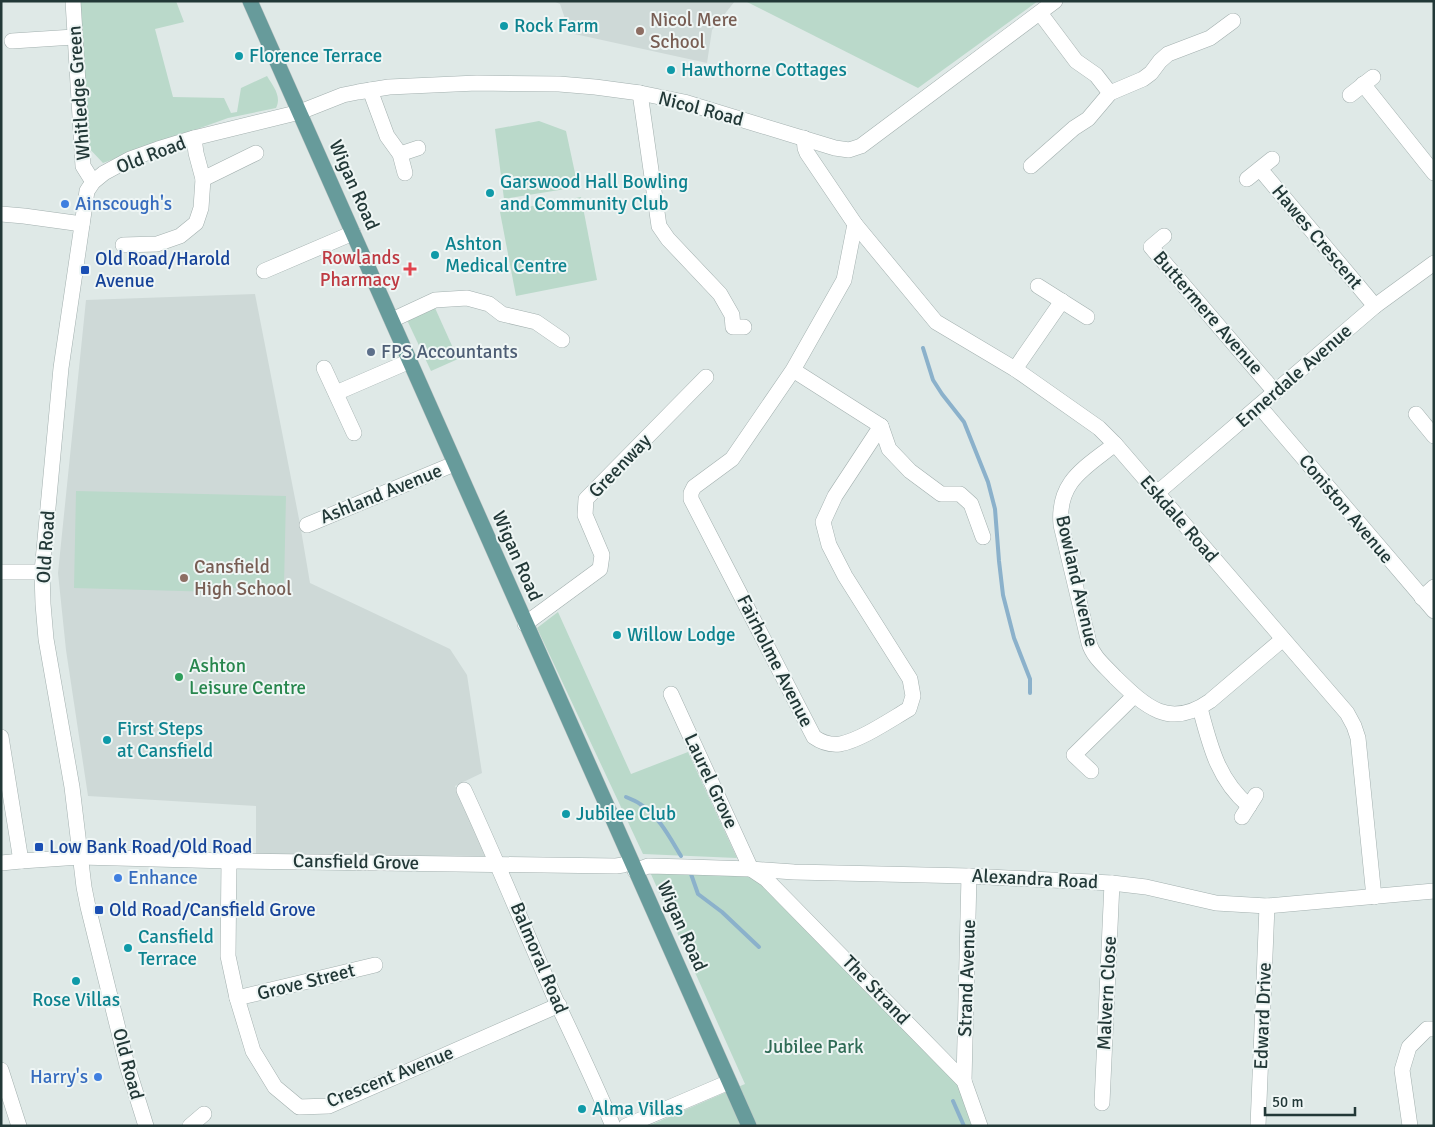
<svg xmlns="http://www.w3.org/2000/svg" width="1435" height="1127" viewBox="0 0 1435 1127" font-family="Signika,sans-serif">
<rect width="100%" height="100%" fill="#dfe9e7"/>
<g fill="#ced9d7">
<polygon points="553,1 735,1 712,30 707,63 570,33 560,4"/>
<polygon points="255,294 300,524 310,583 450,649 467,675 482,773 455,786 487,856 256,855 256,806 88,796 66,650 58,573 86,300"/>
</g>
<g fill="#bad9ca">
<path d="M80,1H176L184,22L155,29L173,97L224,98L231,113L237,112L241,88L267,76C273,86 282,96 276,108L228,118L103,163L86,145Z"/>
<polygon points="745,1 1038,1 918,88"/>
<polygon points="539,121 566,131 578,187 504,199 495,129"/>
<polygon points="581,197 597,280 516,296 500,212"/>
<polygon points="435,308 458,359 431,371 407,320"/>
<polygon points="76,491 286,496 284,586 272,586 272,589 228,588 228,584 217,584 217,592 74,588"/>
<polygon points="558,612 631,774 688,752 737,858 643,854 537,628"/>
<polygon points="650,872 754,877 964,1085 978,1126 648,1126 745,1084"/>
</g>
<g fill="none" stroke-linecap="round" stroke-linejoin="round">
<g stroke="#8bb1cb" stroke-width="4">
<polyline points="923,348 933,380 942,394 964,422 988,482 995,509 999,561 1003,595 1014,638 1030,679 1030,693"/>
<path d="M626,797C631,799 636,801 640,804C659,816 670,838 681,856"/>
<polyline points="691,874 698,894 722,912 759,947"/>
<polyline points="953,1101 964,1126"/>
</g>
<g stroke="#a3b0af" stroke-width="16">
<g id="minor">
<polyline points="73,1 83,166 93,182"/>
<polyline points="1040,13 1076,61 1096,75 1110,93"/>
<polyline points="12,41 74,37"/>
<polyline points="1363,84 1434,173"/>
<polyline points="370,90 387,136 400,154 405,173"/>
<polyline points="640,93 659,226 668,239 720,294 732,315 733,327 744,327"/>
<polyline points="1350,95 1373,77"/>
<polyline points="804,138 805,148 807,153 855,224 936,322 1015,369 1099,428 1115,444 1347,713 1354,726 1358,738 1374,897"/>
<polyline points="400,154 418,148"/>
<polyline points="1031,166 1074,128 1088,119 1110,93 1143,79 1151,73 1160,61 1168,54 1210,38 1233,21"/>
<polyline points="1260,169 1375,306"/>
<polyline points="203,179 256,153"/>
<polyline points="1247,179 1272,159"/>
<polyline points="1,214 24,216 82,224"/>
<polyline points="1164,236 1151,247 1275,392"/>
<polyline points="123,245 157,244 180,236 196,223 201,208 203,179 196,153 194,138"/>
<polyline points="264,271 353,233"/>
<polyline points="1038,286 1087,317"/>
<polyline points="392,320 435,300 467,298 489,304 502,314 536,322 562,340"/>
<polyline points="324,368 354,433"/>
<polyline points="1015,369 1062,301"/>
<path d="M793,370L881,426L835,496L823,522L829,545L845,576L910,679L913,696L909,709C890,720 861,740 840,744C831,745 821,742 814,737L691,499V493L694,487L732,459L793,370L844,280L855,224"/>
<polyline points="336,393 410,361"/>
<polyline points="1259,406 1434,611"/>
<polyline points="1416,414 1434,436"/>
<polyline points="881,426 889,449 910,471 941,494 960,494 971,504 983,537"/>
<path d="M1115,444C1085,468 1057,481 1061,525L1089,643C1093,657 1105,666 1115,677C1145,706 1169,730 1210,701L1283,639"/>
<polyline points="1157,493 1375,306 1434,263"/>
<polyline points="307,525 454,464"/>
<polyline points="1,572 42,572"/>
<polyline points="1422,598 1434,587"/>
<polyline points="525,624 600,569 602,555 585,515 586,499 706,377"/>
<polyline points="671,694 751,869 766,879 964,1081 980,1126"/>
<path d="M1200,708C1210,746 1218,780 1249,806"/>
<polyline points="1,737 21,861"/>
<polyline points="1091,771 1074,755 1134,696"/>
<path d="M464,790C497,861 526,933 558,1005C577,1045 596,1085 613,1126"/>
<polyline points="1242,817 1256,795"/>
<polyline points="229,861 228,956 237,998 253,1051 275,1087 299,1107 329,1106 559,1005"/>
<polyline points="1,863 21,861 80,857 229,861 616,866 623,865 631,861"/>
<polyline points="635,871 648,866 688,867 751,869 794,872 969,876 1112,883 1146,887 1216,903 1267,906 1434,891"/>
<polyline points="237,998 375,965"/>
<polyline points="1,1070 19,1126"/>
<polyline points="964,1081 969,876"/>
<polyline points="1102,1103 1112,883"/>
<polyline points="146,1126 127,1065 88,907 84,887 72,787 46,639 43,604 42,572 61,368 87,191 93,182 104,173 130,159 158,149 194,138 300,112 343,95 358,92 389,87 477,83 559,84 595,87 640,93 684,102 835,148 849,150 861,146 1055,1"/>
<polyline points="190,1126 204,1114"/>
<polyline points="626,1126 729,1082"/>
<polyline points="1258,1126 1267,906"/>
<polyline points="1410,1126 1402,1070 1409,1047 1427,1029 1434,1029"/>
</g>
</g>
<g stroke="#bdc3c3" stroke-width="16">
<polyline id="major" points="250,1 749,1126"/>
</g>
<use href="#minor" stroke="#fff" stroke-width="15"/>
<use href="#major" stroke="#679b9b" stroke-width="15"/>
</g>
<g fill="#0f9aa8" stroke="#eff6f5" stroke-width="2">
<circle cx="504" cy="26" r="5"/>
<circle cx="239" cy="56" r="5"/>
<circle cx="671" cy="70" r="5"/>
<circle cx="490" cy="193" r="5"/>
<circle cx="435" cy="255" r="5"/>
<circle cx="617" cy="635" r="5"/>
<circle cx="107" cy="740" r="5"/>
<circle cx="566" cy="814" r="5"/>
<circle cx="128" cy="948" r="5"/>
<circle cx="76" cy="981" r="5"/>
<circle cx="582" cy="1109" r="5"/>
</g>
<g fill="#8d6e63" stroke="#eff6f5" stroke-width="2">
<circle cx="640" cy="31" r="5"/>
<circle cx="184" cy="578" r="5"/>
</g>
<g fill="#3f7fe0" stroke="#eff6f5" stroke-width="2">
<circle cx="65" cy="204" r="5"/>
<circle cx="118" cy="878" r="5"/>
<circle cx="98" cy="1077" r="5"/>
</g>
<path fill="#e0444e" stroke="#eff6f5" stroke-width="2" d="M407.5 261.5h5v5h5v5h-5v5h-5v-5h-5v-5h5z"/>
<g fill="#1a4fb4" stroke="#eff6f5" stroke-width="2">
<rect x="80" y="265" width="10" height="10" rx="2.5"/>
<rect x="34" y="842" width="10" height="10" rx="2.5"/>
<rect x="94" y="905" width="10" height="10" rx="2.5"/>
</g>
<circle fill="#5c6f8a" stroke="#eff6f5" stroke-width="2" cx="371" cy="352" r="5"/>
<circle fill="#2e9e5b" stroke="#eff6f5" stroke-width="2" cx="179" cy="677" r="5"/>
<g text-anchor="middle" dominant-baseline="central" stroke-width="4" stroke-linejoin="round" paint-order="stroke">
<g font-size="19" fill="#785e54" stroke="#eff6f5" text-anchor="start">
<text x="650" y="20">Nicol Mere<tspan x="650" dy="22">School</tspan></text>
<text x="194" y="567">Cansfield<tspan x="194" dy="22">High School</tspan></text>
</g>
<g font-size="19" fill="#0d838f" stroke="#eff6f5" text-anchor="start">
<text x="514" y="26">Rock Farm</text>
<text x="249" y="56">Florence Terrace</text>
<text x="681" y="70">Hawthorne Cottages</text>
<text x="500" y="182">Garswood Hall Bowling<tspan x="500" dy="22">and Community Club</tspan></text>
<text x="445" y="244">Ashton<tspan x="445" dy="22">Medical Centre</tspan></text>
<text x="627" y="635">Willow Lodge</text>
<text x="117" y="729">First Steps<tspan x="117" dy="22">at Cansfield</tspan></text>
<text x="576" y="814">Jubilee Club</text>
<text x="138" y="937">Cansfield<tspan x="138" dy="22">Terrace</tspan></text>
<text x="76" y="1000" text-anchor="middle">Rose Villas</text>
<text x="592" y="1109">Alma Villas</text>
</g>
<g font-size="19" fill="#223837" stroke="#eff6f5">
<text transform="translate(79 93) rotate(-94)">Whitledge Green</text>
<text transform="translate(701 109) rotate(15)">Nicol Road</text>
<text transform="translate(151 155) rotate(-21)">Old Road</text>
<text transform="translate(354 185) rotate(66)">Wigan Road</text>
<text transform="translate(1317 237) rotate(50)">Hawes Crescent</text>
<text transform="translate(1208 313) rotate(49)">Buttermere Avenue</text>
<text transform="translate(1294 376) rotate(-41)">Ennerdale Avenue</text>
<text transform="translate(620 466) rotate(-46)">Greenway</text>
<text transform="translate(381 494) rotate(-22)">Ashland Avenue</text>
<text transform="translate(1346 509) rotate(50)">Coniston Avenue</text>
<text transform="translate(1179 519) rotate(49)">Eskdale Road</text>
<text transform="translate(46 547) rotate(-86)">Old Road</text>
<text transform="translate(517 556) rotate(66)">Wigan Road</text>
<text transform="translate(1077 581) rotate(77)">Bowland Avenue</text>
<text transform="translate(775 661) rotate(63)">Fairholme Avenue</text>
<text transform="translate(711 781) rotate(65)">Laurel Grove</text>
<text transform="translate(356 862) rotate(1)">Cansfield Grove</text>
<text transform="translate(1035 879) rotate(3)">Alexandra Road</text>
<text transform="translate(682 926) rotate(66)">Wigan Road</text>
<text transform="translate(539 958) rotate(67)">Balmoral Road</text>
<text transform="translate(967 978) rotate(-88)">Strand Avenue</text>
<text transform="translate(306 982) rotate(-14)">Grove Street</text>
<text transform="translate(876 990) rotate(46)">The Strand</text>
<text transform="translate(1107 993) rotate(-87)">Malvern Close</text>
<text transform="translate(1263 1016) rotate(-88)">Edward Drive</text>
<text transform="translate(128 1064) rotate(75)">Old Road</text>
<text transform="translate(390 1077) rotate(-22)">Crescent Avenue</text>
</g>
<g font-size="19" fill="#366cbe" stroke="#eff6f5" text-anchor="start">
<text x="75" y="204">Ainscough's</text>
<text x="128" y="878">Enhance</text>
<text x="88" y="1077" text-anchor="end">Harry's</text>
</g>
<g font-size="19" fill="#be3a42" stroke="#eff6f5" text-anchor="end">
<text x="400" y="258">Rowlands<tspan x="400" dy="22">Pharmacy</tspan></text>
</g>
<g font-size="19" fill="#164399" stroke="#eff6f5" text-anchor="start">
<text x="95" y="259">Old Road/Harold<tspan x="95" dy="22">Avenue</tspan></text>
<text x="49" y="847">Low Bank Road/Old Road</text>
<text x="109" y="910">Old Road/Cansfield Grove</text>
</g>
<g font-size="19" fill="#4e5e75" stroke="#eff6f5" text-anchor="start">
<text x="381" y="352">FPS Accountants</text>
</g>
<g font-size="19" fill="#27864d" stroke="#eff6f5" text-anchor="start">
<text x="189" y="666">Ashton<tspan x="189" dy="22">Leisure Centre</tspan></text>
</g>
<g font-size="19" fill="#2f6b55" stroke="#eff6f5">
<text x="814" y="1047">Jubilee Park</text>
</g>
</g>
<rect width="1435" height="1127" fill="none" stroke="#223837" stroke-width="5"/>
<path d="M1265 1107v8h90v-8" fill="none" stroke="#223837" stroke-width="2.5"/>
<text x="1272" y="1107" font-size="15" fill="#223837" stroke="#eff6f5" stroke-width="4" paint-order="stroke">50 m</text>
</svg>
